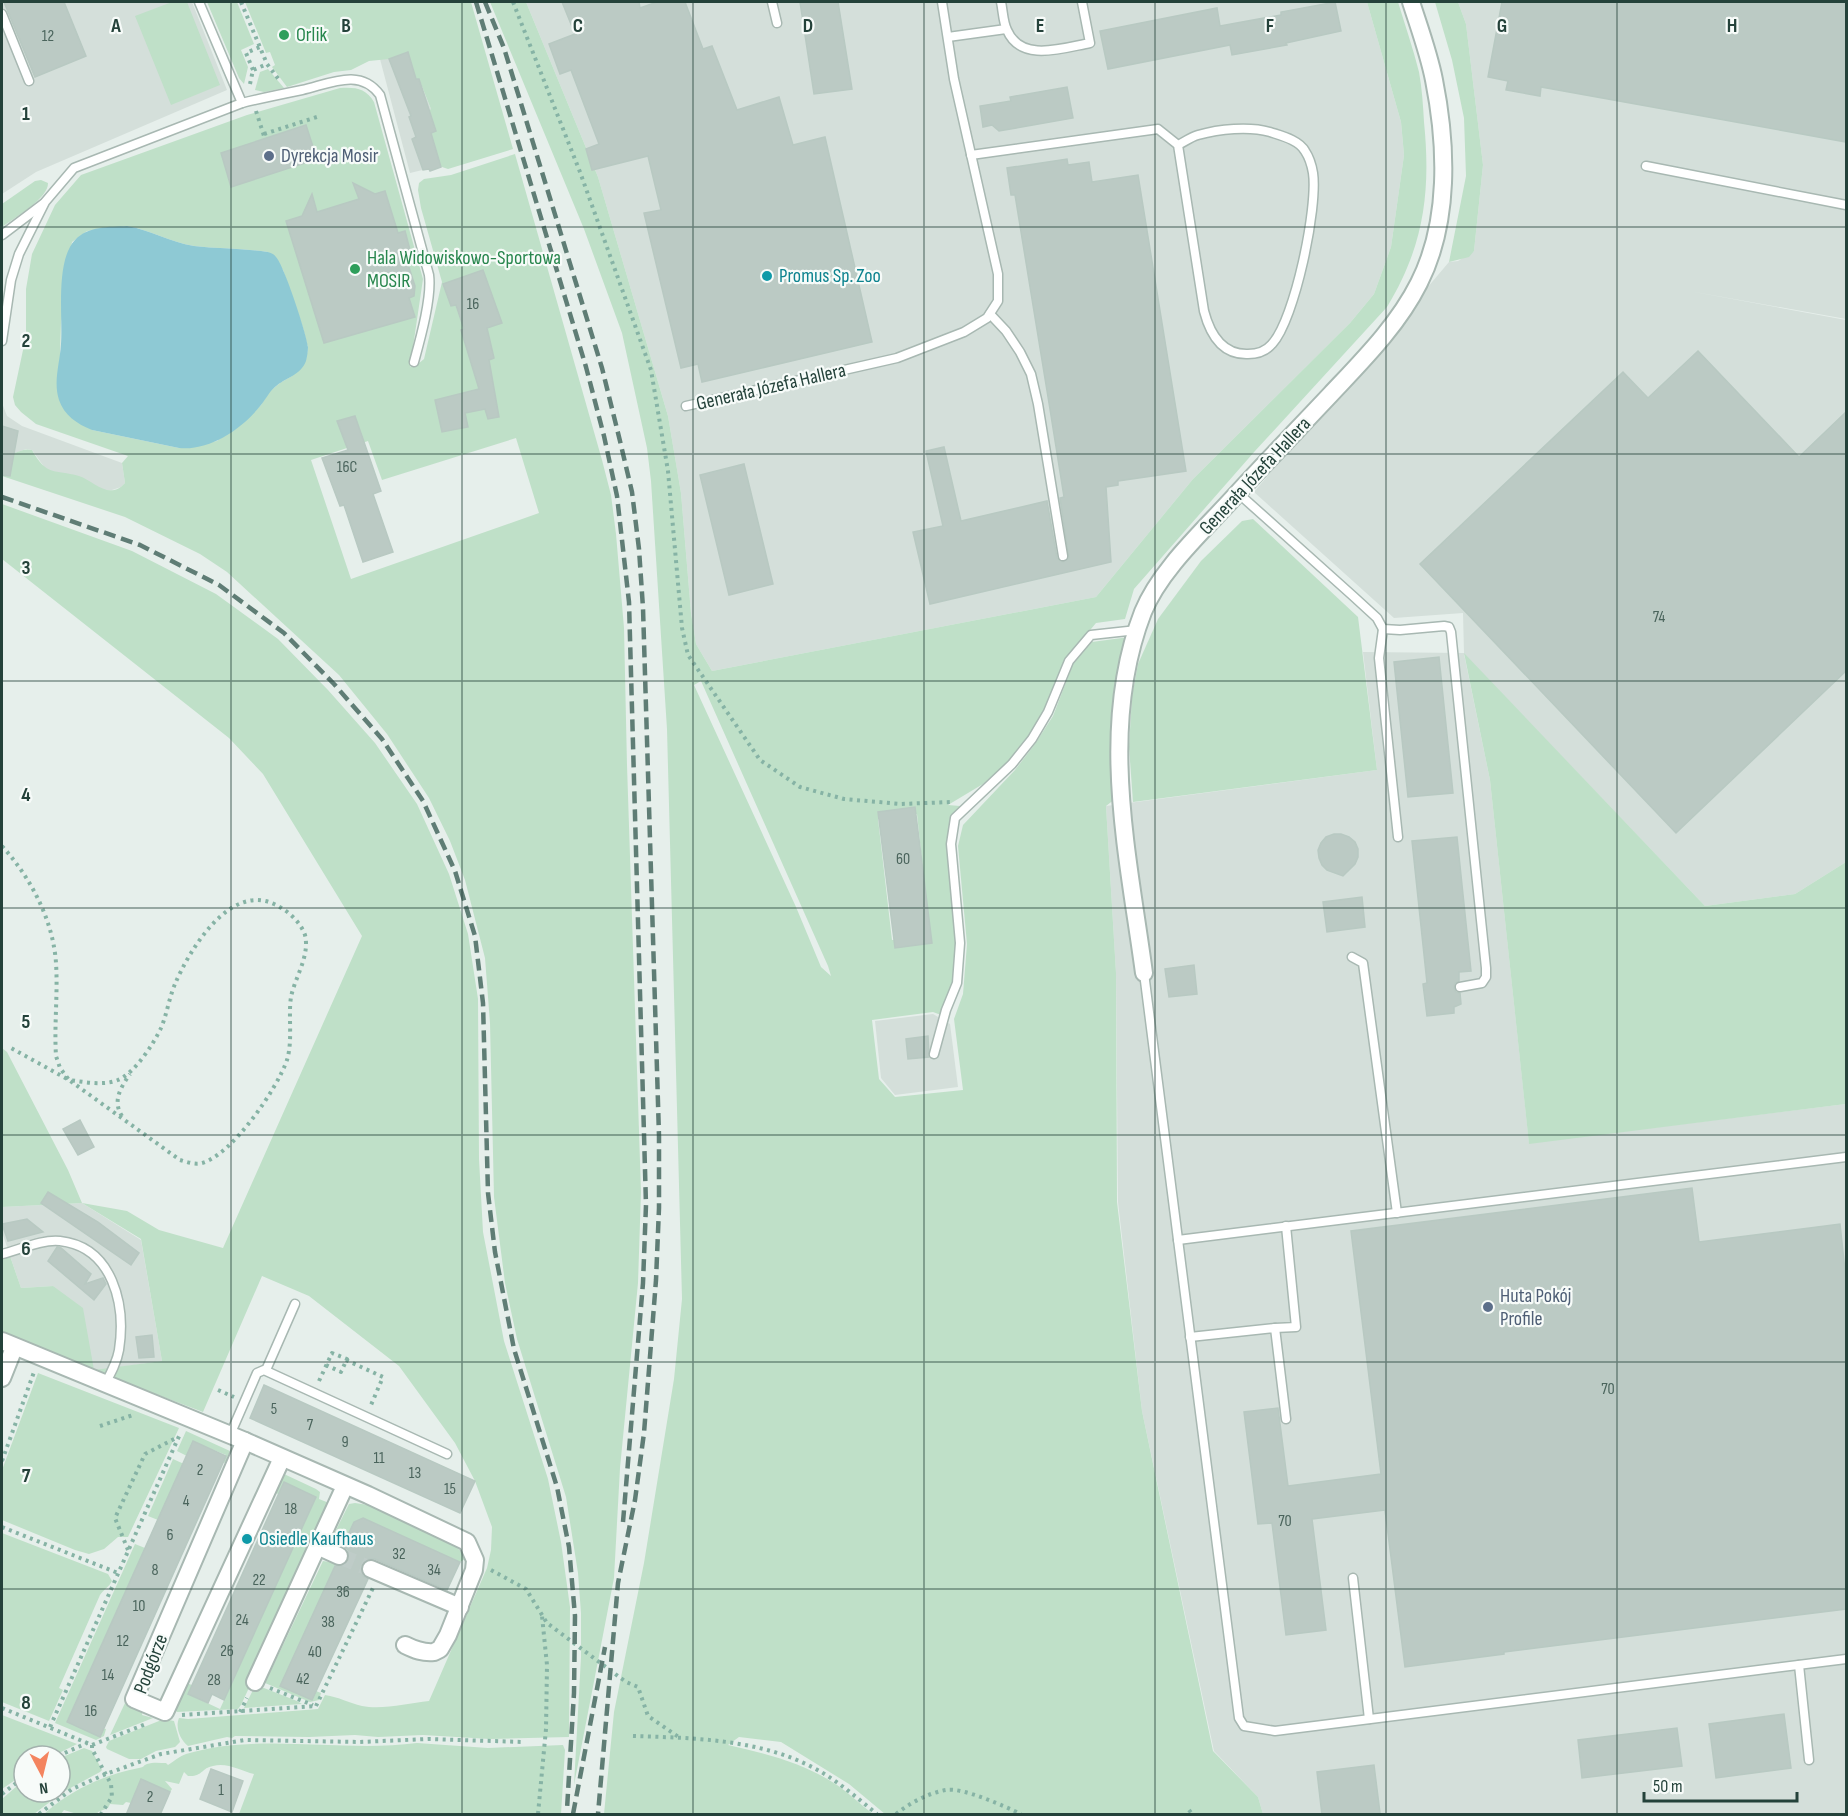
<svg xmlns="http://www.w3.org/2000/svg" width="1848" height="1816" viewBox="0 0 1848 1816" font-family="'Sofia Sans Condensed',sans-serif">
<rect width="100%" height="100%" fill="#e6efeb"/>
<g fill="#d4dfda">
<polygon points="2,2 192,2 227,90 36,172 2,194"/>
<polygon points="526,2 1367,2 1401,122 1404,155 1391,247 1374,294 1350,323 1193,479 1096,597 712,671 696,644 691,613 681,493 668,416 598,177"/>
<polygon points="1458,2 1846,2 1846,319 1689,291 1846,320 1846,862 1795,894 1705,906 1464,654 1490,780 1529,1143 1846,1104 1846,1814 1263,1814 1258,1797 1214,1751 1142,1411 1118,1202 1116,973 1106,806 1377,770 1363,652 1464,653 1463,613 1394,618 1254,492 1449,262 1458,261 1474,251 1483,165 1466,24"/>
<polygon points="408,52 416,79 419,79 431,109 429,110 436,131 431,133 439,166 410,173 380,59 389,59"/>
<polygon points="2,403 7,416 22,426 122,463 125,483 121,487 112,490 104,490 72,475 54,473 45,468 32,450 26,449 10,455 2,453"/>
<polygon points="933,1014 950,1024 958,1087 895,1095 881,1078 875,1021"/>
<polygon points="82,1203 141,1240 162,1361 94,1371 53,1286 21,1288 2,1232 2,1207"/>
</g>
<g fill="#bfe0c8" fill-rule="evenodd">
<polygon points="172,2 187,2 220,85 171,105 135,16"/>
<polygon points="207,2 237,2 254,44 241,50 248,67 244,84 239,78"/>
<polygon points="245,2 471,2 513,149 448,169 439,166 431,133 436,131 429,110 431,109 419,79 416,79 408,52 389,59 369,61 351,70 334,72 287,87 272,67 275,65 270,52 266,53"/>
<path d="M490,2H526L598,177L668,416L681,493L691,613L696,644L712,671L1096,597L1193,479L1350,323L1374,294L1391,247L1404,155L1401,122L1367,2H1398C1405,25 1413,48 1419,72C1422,88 1423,105 1424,122C1431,192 1424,246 1387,307L1255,451L1134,589L1125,619L1096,623L1066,659L1044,711L1028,737L1008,762L983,784L948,805L960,806L952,817L946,842L956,943L953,983L941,1015L933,1012L872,1020L879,1079L895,1097L963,1090L954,1019L963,994L967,944L958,846L963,825L1015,770L1035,744L1053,716L1073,664L1092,642L1129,637C1108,691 1109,743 1115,799L1106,806L1116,973L1117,1202L1142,1411L1213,1751L1258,1797L1263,1814H885L849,1784L781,1742L739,1737L728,1745C767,1754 804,1763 837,1785C850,1794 861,1805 873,1814H604L614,1712L644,1563L674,1379L682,1299L667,729L651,481L647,448L622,333L584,229ZM701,681L828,966L831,976L821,967L796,907L694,685ZM917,814L930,936L892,940L878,819Z"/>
<polygon points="1435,2 1458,2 1466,24 1483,165 1474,251 1469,257 1449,262 1466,176 1464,118 1452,60"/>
<polygon points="268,69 284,88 264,92 255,90 260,72"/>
<path d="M340,88C355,87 366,88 374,102L423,279L410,367L418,364L424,359L442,282L421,208L418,190L419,183L424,179L451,175L515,154L602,460L611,495L616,534L624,628L627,765L641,1192L638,1283L620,1468L614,1578L574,1785L581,1657V1613L578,1573L566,1497L517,1339L505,1283L494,1197L490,1023L485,958L465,880L450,841L429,798L387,734L339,675L227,572L200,554L125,517L2,476V453C17,457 19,447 32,450C47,477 54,469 79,476C94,481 109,501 125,483L122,463L128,456L36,424L21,412L15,405L13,397L26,336V289L32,254L55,205L81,175L247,115ZM127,226C150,230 170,242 194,246C218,249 244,248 268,252L283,270L303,328L308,348L306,359L292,376L280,383L269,392L261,405L248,418L217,441L179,448L92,430L60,356L61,323L72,242L87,231ZM516,438L539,513L351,579L311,460L368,441L382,480Z"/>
<path d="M41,180L48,183C49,198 14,218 2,227V204L35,181Z"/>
<path d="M2,504L132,551L216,594L278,639L328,690L375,743L417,804L449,874L468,934L478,999L479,1159L483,1232L504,1341L548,1479L561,1542L570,1607L569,1737L490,1739L423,1735L378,1737L355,1735L309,1737L235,1736L232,1738L227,1737L188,1746C180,1740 175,1727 179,1718L188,1719L318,1709L325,1695C339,1697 349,1703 362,1706C383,1710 408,1703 429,1701L487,1568L491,1550L492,1527L475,1481L455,1443L399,1366L309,1296L262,1276L203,1412L16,1341L2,1333V1257L10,1256L21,1288L53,1286L83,1308L94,1370L162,1361L141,1239L82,1203L2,1207V1048L7,1052L68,1170L82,1203L127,1211L159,1230L223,1248L362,936L263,774L229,738L2,559Z"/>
<polygon points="1253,519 1358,617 1377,770 1133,802 1129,747 1132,696 1138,664 1158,619 1201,561 1242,521"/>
<polygon points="1464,653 1705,906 1795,894 1846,862 1846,1104 1529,1144 1490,780"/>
<polygon points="38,1373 179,1428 128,1537 118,1537 104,1549 89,1554 75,1550 2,1520 2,1470"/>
<polygon points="186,1431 230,1451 225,1463 223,1462 226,1455 194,1442 187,1456 177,1451"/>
<polygon points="173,1459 184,1464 158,1520 148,1516"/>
<polygon points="284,1474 316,1489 320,1492 319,1499 329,1503 254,1677 241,1705 238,1709 177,1712 174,1708 183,1682 192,1685 188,1694 220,1709 316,1497 284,1483 279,1494 274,1493"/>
<path d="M355,1503L368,1505C391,1515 457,1534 465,1559L460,1562L363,1518L354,1522L342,1548L333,1536L349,1504Z"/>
<path d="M2,1533L108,1574L112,1581C109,1587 104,1589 100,1595L59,1688L63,1690L49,1721L2,1702Z"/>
<polygon points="135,1544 145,1548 67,1721 106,1729 104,1736 96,1740 55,1723"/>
<polygon points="323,1561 336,1563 281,1686 311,1700 316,1691 321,1693 319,1700 310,1702 265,1683"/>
<polygon points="259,1686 297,1701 302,1704 244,1708 254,1688"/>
<polygon points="125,1703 143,1709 142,1715 153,1718 110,1735"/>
<polygon points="2,1715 77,1744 53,1756 24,1756 24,1774 2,1789"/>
<polygon points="164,1719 174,1721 180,1742 175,1747 156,1751 141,1759 129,1759 107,1749 106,1747 109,1741"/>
<path d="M417,1743L488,1748L563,1745L565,1750L561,1814H239L254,1774C241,1771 227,1762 213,1766C201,1768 203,1777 188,1776L184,1772L179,1784L165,1781L172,1789L170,1792L141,1780L131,1803L126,1802L123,1805L110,1804L108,1808L98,1812L97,1814H77L64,1810L61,1814H44C71,1790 103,1775 139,1768C145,1767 142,1766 147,1764C153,1762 160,1763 166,1763L168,1765C174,1761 180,1756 186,1754C259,1732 342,1753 417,1743Z"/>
<polygon points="84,1748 92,1751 102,1770 100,1772 63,1792 34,1814 2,1814 2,1799 24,1780 24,1792 60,1792 60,1758"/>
</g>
<path fill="#8ec9d4" d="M127,226C150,230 170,242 194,246C219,249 244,248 268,252C271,253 274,254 276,257C284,265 307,335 308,347C308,351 307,357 306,361C301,375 285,378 275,387C269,392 266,399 261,405C242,429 210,451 179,448L92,430C77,424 64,415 59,400C53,381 60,363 61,344C63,317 55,261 75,240C88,226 109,227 127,226Z"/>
<g fill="#bbcac4" stroke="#b8c9c2" stroke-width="1.5">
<polygon points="4,2 64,2 86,56 35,77"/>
<polygon points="562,2 639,2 640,8 657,2 685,2 703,49 712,46 737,110 779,97 793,145 825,137 872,342 702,382 698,364 681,368 644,213 661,210 648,156 592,170 586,149 599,144 571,70 560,74 549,44 575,34"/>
<polygon points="800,2 838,2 852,89 814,94"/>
<polygon points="1335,2 1341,31 1286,43 1287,45 1232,55 1230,45 1108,69 1100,31 1217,8 1220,26 1281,15 1281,12"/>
<polygon points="1502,2 1846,2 1846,142 1541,87 1540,96 1506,90 1508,81 1488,77"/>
<polygon points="408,52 416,79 419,79 436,131 431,133 441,167 430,171 429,169 423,170 412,139 416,137 409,117 411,116 389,59"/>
<polygon points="1067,87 1073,118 999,131 992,125 983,127 980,106 1011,101 1010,97"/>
<polygon points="306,125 317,159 231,187 221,153"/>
<polygon points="1067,159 1068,165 1089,162 1092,182 1138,175 1186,471 1118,481 1118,485 1106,487 1111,562 930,604 913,532 943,526 926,451 944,447 961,521 1047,501 1057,558 1063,562 1069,558 1060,498 1064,497 1049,403 1015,195 1011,195 1007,168"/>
<polygon points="353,183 375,194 385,191 398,233 405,231 410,250 404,252 415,286 414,296 409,298 415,317 324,343 286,221 302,216 312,194 317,212 359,199"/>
<polygon points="483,270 502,323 487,328 494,358 489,360 499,417 488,419 485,409 465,413 468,427 442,432 435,400 479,389 461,330 464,329 456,305 451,306 443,284"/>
<polygon points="1698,351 1799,457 1846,412 1846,671 1676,833 1420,564 1623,372 1648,398"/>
<polygon points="355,416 381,491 373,494 393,552 363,562 344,505 340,506 322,458 348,450 337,421"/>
<polygon points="2,426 18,431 10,476 2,475"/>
<polygon points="744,464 773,584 729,595 700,475"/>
<polygon points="1439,657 1453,793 1408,797 1394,662"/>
<polygon points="915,807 932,943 895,948 878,812"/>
<polygon points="1334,834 1341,834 1349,837 1355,842 1358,849 1358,857 1355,864 1343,876 1327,870 1322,865 1319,858 1318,850 1321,843 1326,837"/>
<polygon points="1457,837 1471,971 1459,972 1459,981 1455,983 1454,988 1456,992 1460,993 1461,1004 1454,1007 1454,1013 1427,1016 1423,984 1427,983 1412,841"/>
<polygon points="1362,897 1365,927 1327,932 1323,902"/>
<polygon points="1194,965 1197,994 1169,997 1165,969"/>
<polygon points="928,1036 929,1057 908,1059 906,1039"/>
<polygon points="80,1120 94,1147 78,1155 63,1129"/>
<polygon points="1692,1188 1699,1242 1840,1224 1846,1280 1846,1609 1504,1652 1504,1654 1405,1667 1385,1510 1312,1519 1326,1630 1286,1635 1272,1523 1258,1524 1244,1412 1278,1408 1288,1486 1381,1474 1351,1231"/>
<polygon points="48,1192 98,1222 139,1253 131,1265 41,1203"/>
<polygon points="27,1219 43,1232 8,1241 2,1224"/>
<polygon points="57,1247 61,1248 91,1274 85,1284 103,1278 106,1284 94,1300 48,1261"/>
<polygon points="152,1335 154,1357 139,1358 136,1337"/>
<polygon points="264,1385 475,1481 460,1513 250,1418"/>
<polygon points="193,1441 226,1456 100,1737 67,1722"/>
<polygon points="284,1482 316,1497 224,1700 212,1694 208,1703 188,1694"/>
<polygon points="363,1518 460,1562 447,1590 375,1559 369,1559 364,1561 361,1571 363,1576 368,1579 312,1700 280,1686 335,1566 345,1565 349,1560 348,1550 343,1546 354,1522"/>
<polygon points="1784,1714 1791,1768 1716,1778 1709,1724"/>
<polygon points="1677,1728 1682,1766 1582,1778 1578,1740"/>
<polygon points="1374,1765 1380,1813 1322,1815 1317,1772"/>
<polygon points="211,1769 243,1781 232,1812 200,1799"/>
<polygon points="141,1779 170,1792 160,1815 126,1815"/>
</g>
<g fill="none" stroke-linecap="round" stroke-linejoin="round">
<polyline stroke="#bfccc8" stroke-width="16" stroke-dasharray="16 8" stroke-linecap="butt" points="339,1556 371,1569"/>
<g stroke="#a8b8b2" stroke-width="11">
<g id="lane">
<path d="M199,2L242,103C262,98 282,94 302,90C329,84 360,67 380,95L429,275C432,298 420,340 414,362"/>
<polyline points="772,2 777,23"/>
<path d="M1001,2C1003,11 1003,22 1007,30C1021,63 1063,48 1090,43L1082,2"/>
<polyline points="2,14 29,81"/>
<polyline points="948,37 1006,29"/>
<path d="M971,155L1158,129L1178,145L1204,311C1210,334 1222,355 1248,354C1257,354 1266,351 1272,344C1295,319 1318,207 1313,173C1312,167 1309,157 1305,151C1299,140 1282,136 1270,132C1249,126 1219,129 1198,135C1191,137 1184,142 1178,145"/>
<polyline points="1646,166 1846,205"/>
<polyline points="2,235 43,204"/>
<polyline points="990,314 1006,331 1020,352 1031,374 1038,404 1063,556"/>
<polyline points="2,341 11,280 19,254 45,202 74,168 242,103"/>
<polyline points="686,406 897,358 964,332 987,318 998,301 998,274 954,79 942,2"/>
<polyline points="1238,493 1353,596 1377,618 1383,629 1400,630 1444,626 1449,627 1451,632 1486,968 1486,977 1482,983 1460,987"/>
<polyline points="1383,629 1379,658 1398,837"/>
<polyline points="1352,957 1363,963 1397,1213"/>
<polyline points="1144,973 1239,1718 1244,1726 1275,1731 1846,1659"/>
<polyline points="934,1054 946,1010 957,983 960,943 951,844 955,818 1012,764 1032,739 1048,712 1069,661 1091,635 1137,630"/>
<polyline points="1178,1240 1846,1157"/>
<path d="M2,1254C19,1250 42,1239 60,1241C113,1247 126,1305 119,1350C117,1362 111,1373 105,1384"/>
<polyline points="1275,1328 1296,1327 1286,1226"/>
<polyline points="1190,1337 1275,1328 1286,1419"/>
<polyline points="266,1370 295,1304"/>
<polyline points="230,1435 257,1373 264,1370 447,1454"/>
<polyline points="1353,1578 1369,1719"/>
<polyline points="1799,1665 1809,1760"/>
</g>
</g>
<g stroke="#a8b8b2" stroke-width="20">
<g id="street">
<path d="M1144,973C1128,854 1098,728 1143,612C1160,570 1203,531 1234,497C1266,462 1299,428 1331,394C1363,360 1398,325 1419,283C1450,222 1447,145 1434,80C1429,54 1419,27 1411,2"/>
<path d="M2,1341L245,1441L368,1495L467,1542L475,1560L474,1570L448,1635L440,1649L434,1652C423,1653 415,1650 405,1645"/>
<polyline points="2,1378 14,1348"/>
<polyline points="245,1441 134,1699 165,1712 282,1458"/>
<polyline points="317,1546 339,1556"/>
<polyline points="371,1569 460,1607"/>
<polyline points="255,1682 345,1486"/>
</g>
</g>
<g stroke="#86b3a5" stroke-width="4" stroke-dasharray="3 4.5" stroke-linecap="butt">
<polyline points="241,2 267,64 280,81"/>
<polyline points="513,2 580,172 651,370 668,471 682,628 688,655 760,760 800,787 844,799 901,804 951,802"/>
<polyline points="253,70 246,53 260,47"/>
<polyline points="250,84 253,70 267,64"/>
<polyline points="256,111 265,139"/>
<polyline points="264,134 320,116"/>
<path d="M2,846C30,877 53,919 56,963C58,994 54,1025 56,1056L60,1068L69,1080C85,1082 103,1086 118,1080C135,1073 154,1043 161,1028C167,1014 169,998 175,984C189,951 229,883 274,904C287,910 300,921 305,935C310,956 295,977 291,997C288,1017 293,1040 287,1060C277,1089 232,1155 202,1163C195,1165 187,1162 180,1160L69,1080L11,1048"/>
<path d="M122,1116C112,1101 121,1087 130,1074"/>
<polyline points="346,1360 383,1377 371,1405"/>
<polyline points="319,1381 332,1353 347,1359 341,1372 326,1365"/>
<polyline points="218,1390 234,1397"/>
<polyline points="100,1426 133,1415"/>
<polyline points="2,1461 34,1372"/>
<polyline points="2,1527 118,1573"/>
<polyline points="128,1550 115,1518 145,1454 178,1437"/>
<polyline points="491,1570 526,1589 547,1623 626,1682 638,1687 648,1716 680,1738"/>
<polyline points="270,1688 313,1705"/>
<polyline points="316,1706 373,1588"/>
<polyline points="2,1708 92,1745 146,1724"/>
<polyline points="240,1712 247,1698"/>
<polyline points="182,1715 316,1706"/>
<polyline points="50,1727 180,1434"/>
<path d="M633,1736C694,1738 759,1739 814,1768C837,1780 857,1798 877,1814"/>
<polyline points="92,1745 92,1749 111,1784 112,1797 101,1814"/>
<polyline points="58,1756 87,1743"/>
<polyline points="2,1794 24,1777"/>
<polyline points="1189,1810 1192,1814"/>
<polyline points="39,1814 72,1789 106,1774 161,1754 245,1740 360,1742 428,1739 524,1742"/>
<polyline points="538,1814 546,1729 547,1665 542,1616"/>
<path d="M896,1814C910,1803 928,1793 946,1790C963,1787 1006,1807 1021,1814"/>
</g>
<use href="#lane" stroke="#fff" stroke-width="8"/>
<use href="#street" stroke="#fff" stroke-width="16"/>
<g stroke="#5f7d75" stroke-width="4.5" stroke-dasharray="12 6" stroke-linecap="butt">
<polyline points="476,2 586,367 604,436 617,496 629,602 646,1205 643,1283 623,1522"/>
<polyline points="485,2 504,48 602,368 620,441 632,492 639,549 643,608 659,1136 659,1208 656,1280 644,1433 635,1500 618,1583 598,1814"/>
<polyline points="2,497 140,545 219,585 284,633 334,684 382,739 423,801 455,871 475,936 483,1003 488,1193 495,1252 514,1349 557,1487 569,1547 575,1616 574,1693 567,1809"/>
<polyline points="573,1814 605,1647"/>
</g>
</g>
<path fill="none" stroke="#24423a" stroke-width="1.5" stroke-opacity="0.55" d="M231,2V1814M462,2V1814M693,2V1814M924,2V1814M1155,2V1814M1386,2V1814M1617,2V1814M2,227H1846M2,454H1846M2,681H1846M2,908H1846M2,1135H1846M2,1362H1846M2,1589H1846"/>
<g fill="#2e9e5b" stroke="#f7fbf9" stroke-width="2">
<circle cx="284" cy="35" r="6"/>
<circle cx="355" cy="269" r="6"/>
</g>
<g fill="#5c6f8a" stroke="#f7fbf9" stroke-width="2">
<circle cx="269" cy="156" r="6"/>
<circle cx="1488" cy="1307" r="6"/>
</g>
<g fill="#0f9aa8" stroke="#f7fbf9" stroke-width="2">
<circle cx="767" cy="276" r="6"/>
<circle cx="247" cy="1539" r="6"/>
</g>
<g text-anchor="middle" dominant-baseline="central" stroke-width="4.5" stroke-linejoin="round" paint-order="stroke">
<g font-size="16" fill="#4a645c">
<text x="48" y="36">12</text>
<text x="473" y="304">16</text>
<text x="347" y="467">16C</text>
<text x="1659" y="617">74</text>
<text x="903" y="859">60</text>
<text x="1608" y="1389">70</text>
<text x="274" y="1409">5</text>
<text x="310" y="1425">7</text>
<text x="345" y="1442">9</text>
<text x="379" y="1458">11</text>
<text x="200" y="1470">2</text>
<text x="415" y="1473">13</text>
<text x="450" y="1489">15</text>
<text x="186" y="1501">4</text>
<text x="291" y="1509">18</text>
<text x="1285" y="1521">70</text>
<text x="170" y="1535">6</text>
<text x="399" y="1554">32</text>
<text x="155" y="1570">8</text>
<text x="434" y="1570">34</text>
<text x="259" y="1580">22</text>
<text x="343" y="1592">36</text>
<text x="139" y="1606">10</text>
<text x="242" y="1620">24</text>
<text x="328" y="1622">38</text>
<text x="123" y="1641">12</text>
<text x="227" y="1651">26</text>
<text x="315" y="1652">40</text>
<text x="108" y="1675">14</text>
<text x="303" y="1679">42</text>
<text x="214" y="1680">28</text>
<text x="91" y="1711">16</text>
<text x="221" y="1790">1</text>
<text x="150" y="1797">2</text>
</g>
<g font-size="20" fill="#27864d" stroke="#f7fbf9" text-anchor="start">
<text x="296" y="35">Orlik</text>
<text x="367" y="258">Hala Widowiskowo-Sportowa<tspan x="367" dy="23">MOSIR</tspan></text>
</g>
<g font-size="20" fill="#4e5e75" stroke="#f7fbf9" text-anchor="start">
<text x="281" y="156">Dyrekcja Mosir</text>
<text x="1500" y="1296">Huta Pokój<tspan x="1500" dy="23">Profile</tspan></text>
</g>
<g font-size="20" fill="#0d838f" stroke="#f7fbf9" text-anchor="start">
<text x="779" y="276">Promus Sp. Zoo</text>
<text x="259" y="1539">Osiedle Kaufhaus</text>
</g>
<g font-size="20" fill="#24423a" stroke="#f7fbf9">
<text transform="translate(771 387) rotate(-13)">Generała Józefa Hallera</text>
<text transform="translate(1255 476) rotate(-47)">Generała Józefa Hallera</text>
<text transform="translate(151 1664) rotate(-69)">Podgórze</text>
</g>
</g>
<g font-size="20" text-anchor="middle" font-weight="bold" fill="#24423a" stroke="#f7fbf9" stroke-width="4.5" stroke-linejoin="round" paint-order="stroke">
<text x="116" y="32">A</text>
<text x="346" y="32">B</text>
<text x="578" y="32">C</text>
<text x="808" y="32">D</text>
<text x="1040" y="32">E</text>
<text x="1270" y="32">F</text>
<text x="1502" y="32">G</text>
<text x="1732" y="32">H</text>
<text x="26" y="120">1</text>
<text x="26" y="347">2</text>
<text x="26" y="574">3</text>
<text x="26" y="801">4</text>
<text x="26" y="1028">5</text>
<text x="26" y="1255">6</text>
<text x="26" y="1482">7</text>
<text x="26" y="1709">8</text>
</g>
<rect width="1848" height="1816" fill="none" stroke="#24423a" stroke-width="6"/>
<g transform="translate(42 1774) rotate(173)"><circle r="28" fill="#f7fbf9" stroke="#a3b1ad" stroke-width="1.5"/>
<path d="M0-4.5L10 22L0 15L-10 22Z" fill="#f4845f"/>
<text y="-9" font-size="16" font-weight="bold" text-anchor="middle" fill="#24423a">N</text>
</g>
<path d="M1644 1792v9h153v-9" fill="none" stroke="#24423a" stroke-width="3"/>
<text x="1653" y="1792" font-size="18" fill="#24423a" stroke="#f7fbf9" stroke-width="4.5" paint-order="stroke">50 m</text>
</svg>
